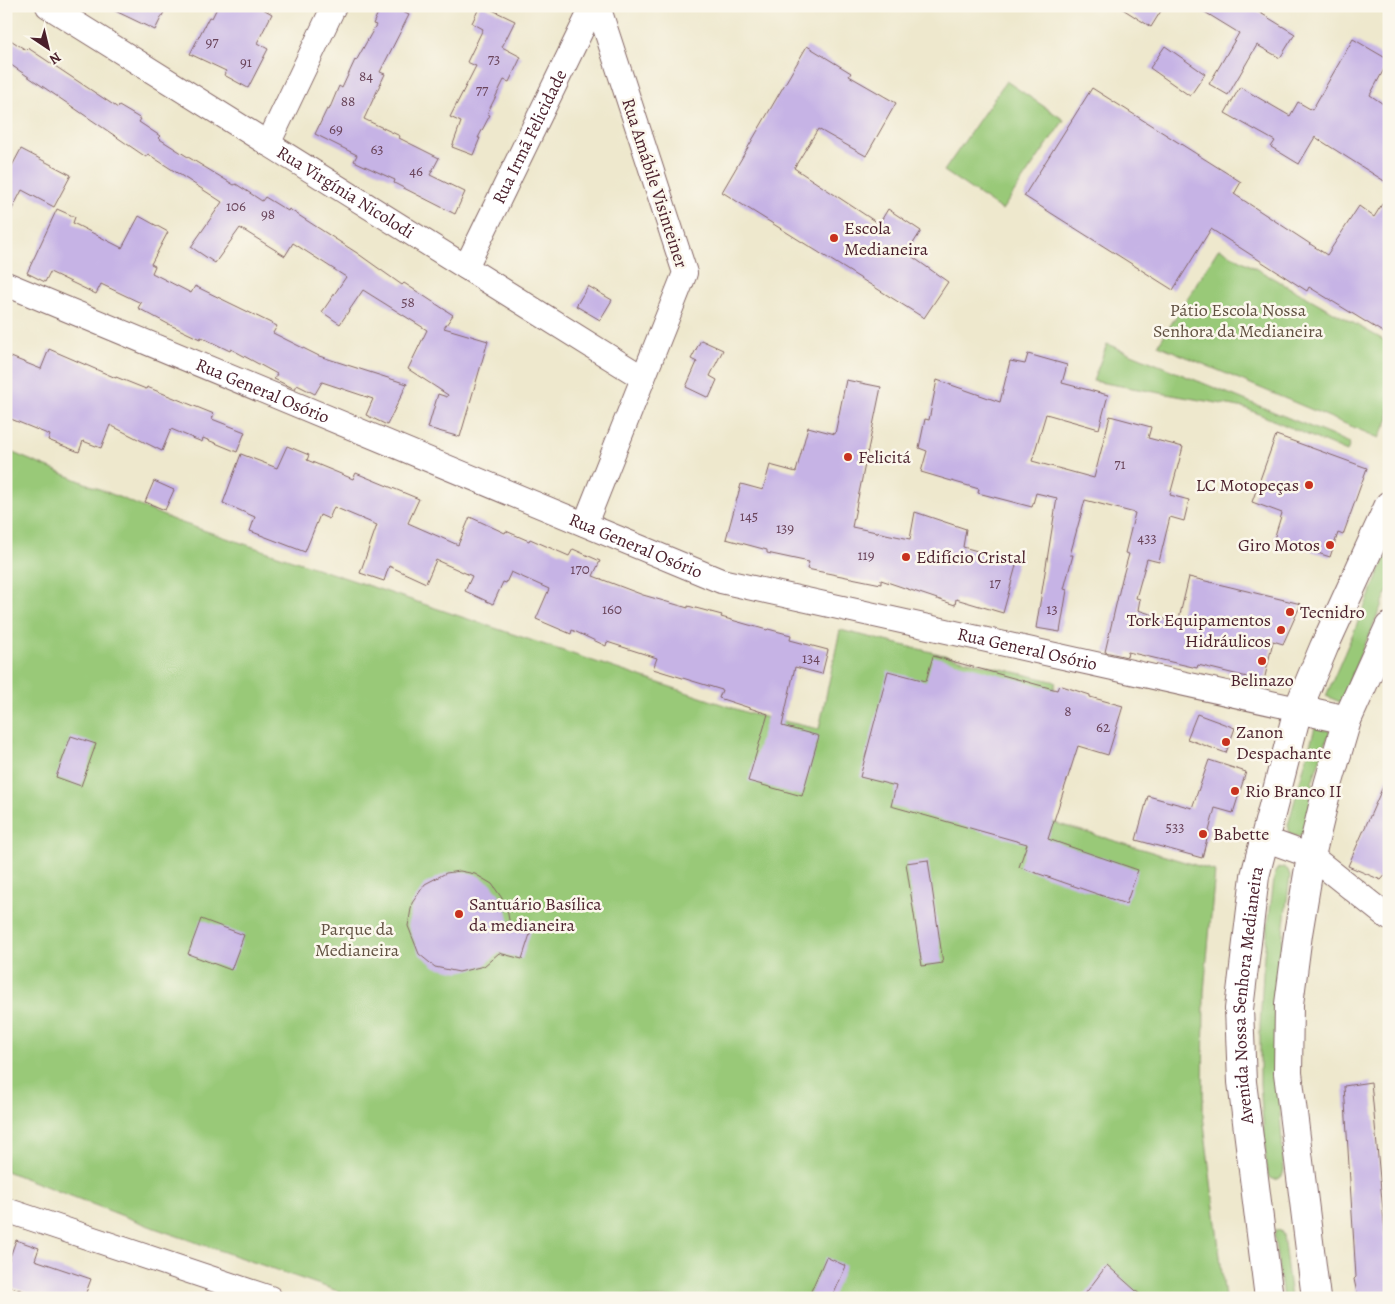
<svg xmlns="http://www.w3.org/2000/svg" width="1395" height="1304" viewBox="0 0 1395 1304" font-family="Alegreya,serif">
<rect width="100%" height="100%" fill="#fbf7ec"/>
<filter id="ink" filterUnits="userSpaceOnUse"><feTurbulence type="fractalNoise" baseFrequency=".02" numOctaves="2"/><feDisplacementMap in="SourceGraphic" scale="10" xChannelSelector="R" yChannelSelector="G"/><feConvolveMatrix kernelMatrix="1 2 1 2 8 2 1 2 1" color-interpolation-filters="sRGB"/></filter>
<filter id="wash" filterUnits="userSpaceOnUse"><feTurbulence type="fractalNoise" baseFrequency=".0096" numOctaves="4" result="noise"/><feDisplacementMap in="SourceGraphic" scale="20" xChannelSelector="R" yChannelSelector="G"/><feGaussianBlur stdDeviation="1.12" result="paint"/><feColorMatrix in="noise" values="0 0 0 0 0 0 0 0 0 0 0 0 0 0 0 0 0 1.4 0 .05"/><feComposite in="paint" operator="in"/></filter>
<g filter="url(#wash)">
<rect width="100%" height="100%" fill="#eee8cd"/>
<g fill="#99c978" stroke="#727452">
<polygon points="1006,81 1064,120 1002,210 944,171"/>
<polygon points="1219,248 1389,343 1389,419 1379,438 1158,345"/>
<polygon points="1107,344 1350,443 1347,452 1245,408 1093,381"/>
<polygon points="6,450 176,521 751,714 819,729 840,630 1056,682 1022,813 1215,871 1204,992 1203,1115 1225,1298 358,1298 157,1229 6,1171"/>
<polygon points="1389,550 1389,588 1340,702 1326,696"/>
<polygon points="1315,727 1330,731 1312,782 1314,785 1305,828 1300,836 1295,836 1290,834 1288,825"/>
<path d="M1284,867L1288,870L1290,876C1284,925 1277,975 1276,1025C1276,1073 1281,1122 1284,1170C1283,1179 1276,1182 1269,1177L1267,1172L1260,1084V1026L1264,955L1275,872L1278,868Z"/>
<polygon points="1276,1230 1281,1231 1283,1235 1291,1298 1283,1298 1274,1236"/>
</g>
<g id="blocks">
<g fill="#c6b3e5">
<polygon points="105,6 167,6 155,30"/>
<polygon points="218,6 258,6 272,14 257,43 268,49 248,88 224,75 226,71 190,54 209,17 212,18"/>
<polygon points="381,6 406,6 403,12 409,15 380,72 385,74 364,119 400,136 399,138 439,158 430,175 465,192 455,214 394,183 395,180 354,161 357,155 315,134 327,109 329,110 339,86 342,88 355,60 356,61 376,25 373,24"/>
<polygon points="480,6 484,6 515,21 502,47 521,57 509,82 504,80 487,114 490,115 478,138 480,138 473,155 452,147 461,122 450,117 476,66 467,62 483,29 472,23"/>
<polygon points="1118,6 1164,6 1151,27"/>
<polygon points="1195,6 1249,6 1295,34 1280,58 1257,45 1228,95 1209,84 1239,33"/>
<polygon points="6,37 26,50 28,48 118,108 119,106 141,119 139,122 160,136 158,138 188,157 234,185 236,184 262,201 265,197 288,211 289,209 357,253 402,285 404,283 453,315 444,328 488,341 460,437 428,428 438,394 447,397 448,395 408,369 427,330 363,290 340,324 322,312 346,277 293,243 285,256 240,228 215,263 191,247 222,202 148,154 146,157 14,67 6,61"/>
<polygon points="1353,39 1389,60 1370,95 1389,108 1389,184 1315,137 1299,164 1271,147 1275,141 1225,113 1240,87 1290,116 1298,102 1312,110"/>
<polygon points="807,46 851,73 849,76 896,103 866,156 818,129 794,168 879,224 888,209 921,231 907,253 948,282 924,318 722,192"/>
<polygon points="1165,46 1205,74 1190,96 1150,68"/>
<polygon points="1092,88 1241,182 1234,194 1327,255 1359,206 1374,217 1389,193 1389,336 1309,287 1307,291 1211,229 1173,290 1024,196"/>
<polygon points="21,149 71,175 54,207 22,190 6,221 6,177"/>
<polygon points="57,209 75,217 73,223 122,248 139,216 168,232 151,264 155,266 152,273 191,293 195,286 277,326 273,333 319,356 407,384 387,425 366,415 373,399 322,382 315,394 297,385 295,389 274,379 277,374 231,349 230,351 201,337 200,339 168,324 138,308 141,303 101,284 96,294 50,272 45,282 27,273"/>
<polygon points="588,286 612,300 600,320 576,306"/>
<polygon points="701,340 723,350 710,376 717,380 709,398 686,387 697,362 691,359"/>
<polygon points="49,349 116,378 116,377 146,389 147,387 214,414 212,419 245,432 237,452 203,438 202,442 171,429 162,451 110,425 101,448 83,441 79,452 48,440 50,435 6,417 6,355 41,369"/>
<polygon points="1028,354 1067,365 1062,383 1108,395 1099,429 1046,414 1032,461 1094,478 1110,416 1151,427 1148,438 1183,447 1170,495 1189,500 1184,521 1170,517 1159,562 1147,559 1136,598 1140,599 1138,610 1178,623 1189,577 1301,604 1283,644 1273,641 1264,681 1198,665 1197,668 1128,652 1127,657 1105,652 1122,579 1129,554 1125,553 1135,513 1085,500 1070,555 1073,555 1064,589 1067,590 1060,632 1036,628 1057,498 1036,493 1032,507 978,493 979,489 921,472 927,451 919,448 925,419 929,420 937,380 1000,402 1010,361 1025,364"/>
<polygon points="846,380 881,387 852,527 910,539 915,512 966,529 963,547 1017,562 1003,613 956,599 955,605 881,580 881,584 807,569 809,562 767,553 767,550 726,539 741,484 763,490 770,465 796,472 808,427 835,434"/>
<polygon points="1276,435 1367,468 1343,535 1338,533 1330,557 1274,539 1282,513 1252,502"/>
<polygon points="287,446 309,455 307,460 353,479 356,473 419,499 408,523 458,545 470,517 505,533 506,531 529,541 530,539 569,556 573,549 600,561 593,576 643,595 688,608 688,606 722,615 721,617 767,630 768,629 791,635 790,640 828,650 822,674 795,667 782,726 819,736 802,796 748,781 768,714 719,698 722,690 653,669 657,658 607,642 606,646 572,630 571,634 536,619 549,589 511,572 506,583 503,582 493,604 465,591 472,576 436,560 426,583 389,566 384,581 360,573 377,525 334,507 329,519 320,515 305,552 250,531 255,517 223,503 241,454 277,468"/>
<polygon points="154,481 174,490 165,510 145,502"/>
<polygon points="933,656 1057,690 1059,685 1090,695 1090,697 1123,706 1108,755 1078,746 1048,839 1138,870 1126,904 1019,867 1027,844 891,806 896,786 860,777 888,671 926,681"/>
<polygon points="1197,714 1235,728 1226,753 1187,739"/>
<polygon points="71,736 96,744 81,786 56,777"/>
<polygon points="1209,760 1246,772 1233,813 1215,808 1202,858 1136,840 1148,796 1192,808"/>
<polygon points="1389,773 1389,871 1381,880 1348,866"/>
<polygon points="928,860 943,963 922,966 906,863"/>
<polygon points="460,871 475,874 492,884 506,904 510,925 533,925 522,959 499,953 484,966 459,972 435,967 419,954 408,926 412,903 425,884 446,873"/>
<polygon points="201,919 244,935 231,970 188,954"/>
<polygon points="1371,1082 1386,1243 1389,1240 1389,1298 1358,1298 1354,1279 1356,1277 1344,1086"/>
<polygon points="16,1240 39,1248 35,1260 91,1279 84,1298 43,1298 6,1285 6,1268"/>
<polygon points="826,1257 846,1266 832,1298 808,1298"/>
<polygon points="1107,1265 1144,1298 1082,1298"/>
</g>
</g>
</g>
<g filter="url(#ink)">
<use href="#blocks" fill-opacity="0" stroke="#836564" stroke-width="1"/>
<g fill="none" stroke-linecap="round" stroke-linejoin="round">
<g stroke="#836564" stroke-width="26">
<g id="minor">
<path id="s1" d="M48,6L643,378"/>
<polyline points="268,144 334,6"/>
<path id="s2" d="M466,267L593,6"/>
<path id="s3" d="M6,284L721,581L1298,709"/>
<polyline points="585,524 685,273 598,6"/>
<polyline points="1264,839 1311,856 1389,918"/>
<polyline points="6,1210 270,1298"/>
</g>
</g>
<g stroke="#836564" stroke-width="30">
<g id="major">
<polyline points="1298,709 1347,720"/>
<path id="s4" d="M1269,1298L1242,1082L1239,1009L1255,876L1298,709L1324,647L1389,505"/>
<polyline points="1316,1298 1288,1073 1289,1004 1298,934 1311,856 1328,785 1347,720 1389,627"/>
</g>
</g>
<use href="#minor" stroke="#fff" stroke-width="24"/>
<use href="#major" stroke="#fff" stroke-width="28"/>
</g>
</g>
<g fill="#c8321e" stroke="#fbf7ec" stroke-width="2">
<circle cx="834" cy="238" r="5"/>
<circle cx="848" cy="457" r="5"/>
<circle cx="1309" cy="485" r="5"/>
<circle cx="1330" cy="545" r="5"/>
<circle cx="906" cy="557" r="5"/>
<circle cx="1290" cy="612" r="5"/>
<circle cx="1281" cy="630" r="5"/>
<circle cx="1262" cy="661" r="5"/>
<circle cx="1226" cy="742" r="5"/>
<circle cx="1235" cy="791" r="5"/>
<circle cx="1203" cy="834" r="5"/>
<circle cx="459" cy="914" r="5"/>
</g>
<g text-anchor="middle" dominant-baseline="central" stroke-width="5" stroke-linejoin="round" paint-order="stroke">
<g font-size="15" fill="#69445a">
<text x="212" y="42">97</text>
<text x="494" y="59">73</text>
<text x="246" y="62">91</text>
<text x="366" y="76">84</text>
<text x="482" y="90">77</text>
<text x="348" y="101">88</text>
<text x="336" y="129">69</text>
<text x="377" y="149">63</text>
<text x="416" y="171">46</text>
<text x="236" y="206">106</text>
<text x="268" y="214">98</text>
<text x="408" y="302">58</text>
<text x="1120" y="464">71</text>
<text x="749" y="516">145</text>
<text x="785" y="528">139</text>
<text x="1147" y="538">433</text>
<text x="866" y="555">119</text>
<text x="580" y="569">170</text>
<text x="995" y="583">17</text>
<text x="612" y="609">160</text>
<text x="1052" y="609">13</text>
<text x="811" y="658">134</text>
<text x="1068" y="711">8</text>
<text x="1103" y="727">62</text>
<text x="1175" y="827">533</text>
</g>
<g font-size="18" fill="#4a1f2b" stroke="#fbf7ec">
<text stroke="none"><textPath href="#s2" startOffset="145">Rua Irmã Felicidade</textPath></text>
<text transform="translate(655 183) rotate(72)">Rua Amábile Visinteiner</text>
<text stroke="none"><textPath href="#s1" startOffset="351">Rua Virgínia Nicolodi</textPath></text>
<text stroke="none"><textPath href="#s3" startOffset="278">Rua General Osório</textPath></text>
<text stroke="none"><textPath href="#s3" startOffset="682">Rua General Osório</textPath></text>
<text stroke="none"><textPath href="#s3" startOffset="1088">Rua General Osório</textPath></text>
<text stroke="none"><textPath href="#s4" startOffset="305">Avenida Nossa Senhora Medianeira</textPath></text>
</g>
<g font-size="18" fill="#4a1f2b" stroke="#fbf7ec" text-anchor="start">
<text x="844" y="228">Escola<tspan x="844" dy="21">Medianeira</tspan></text>
<text x="858" y="457">Felicitá</text>
<text x="1299" y="485" text-anchor="end">LC Motopeças</text>
<text x="1320" y="545" text-anchor="end">Giro Motos</text>
<text x="916" y="557">Edifício Cristal</text>
<text x="1300" y="612">Tecnidro</text>
<text x="1271" y="620" text-anchor="end">Tork Equipamentos<tspan x="1271" dy="21">Hidráulicos</tspan></text>
<text x="1262" y="680" text-anchor="middle">Belinazo</text>
<text x="1236" y="732">Zanon<tspan x="1236" dy="21">Despachante</tspan></text>
<text x="1245" y="791">Rio Branco II</text>
<text x="1213" y="834">Babette</text>
<text x="469" y="904">Santuário Basílica<tspan x="469" dy="21">da medianeira</tspan></text>
</g>
<g font-size="18" fill="#625242" stroke="#fbf7ec">
<text x="1238" y="310">Pátio Escola Nossa<tspan x="1238" dy="21">Senhora da Medianeira</tspan></text>
<text x="357" y="929">Parque da<tspan x="357" dy="21">Medianeira</tspan></text>
</g>
</g>
<rect width="1395" height="1304" fill="none" stroke="#fbf7ec" stroke-width="25"/>
<g transform="translate(48 48) rotate(145)" stroke="#fbf7ec" stroke-width="4" paint-order="stroke">
<path d="M0-4L9 19L0 12L-9 19Z" fill="#4a1f2b"/>
<text y="-8" font-size="14" font-weight="bold" text-anchor="middle" fill="#4a1f2b">N</text>
</g>
</svg>
